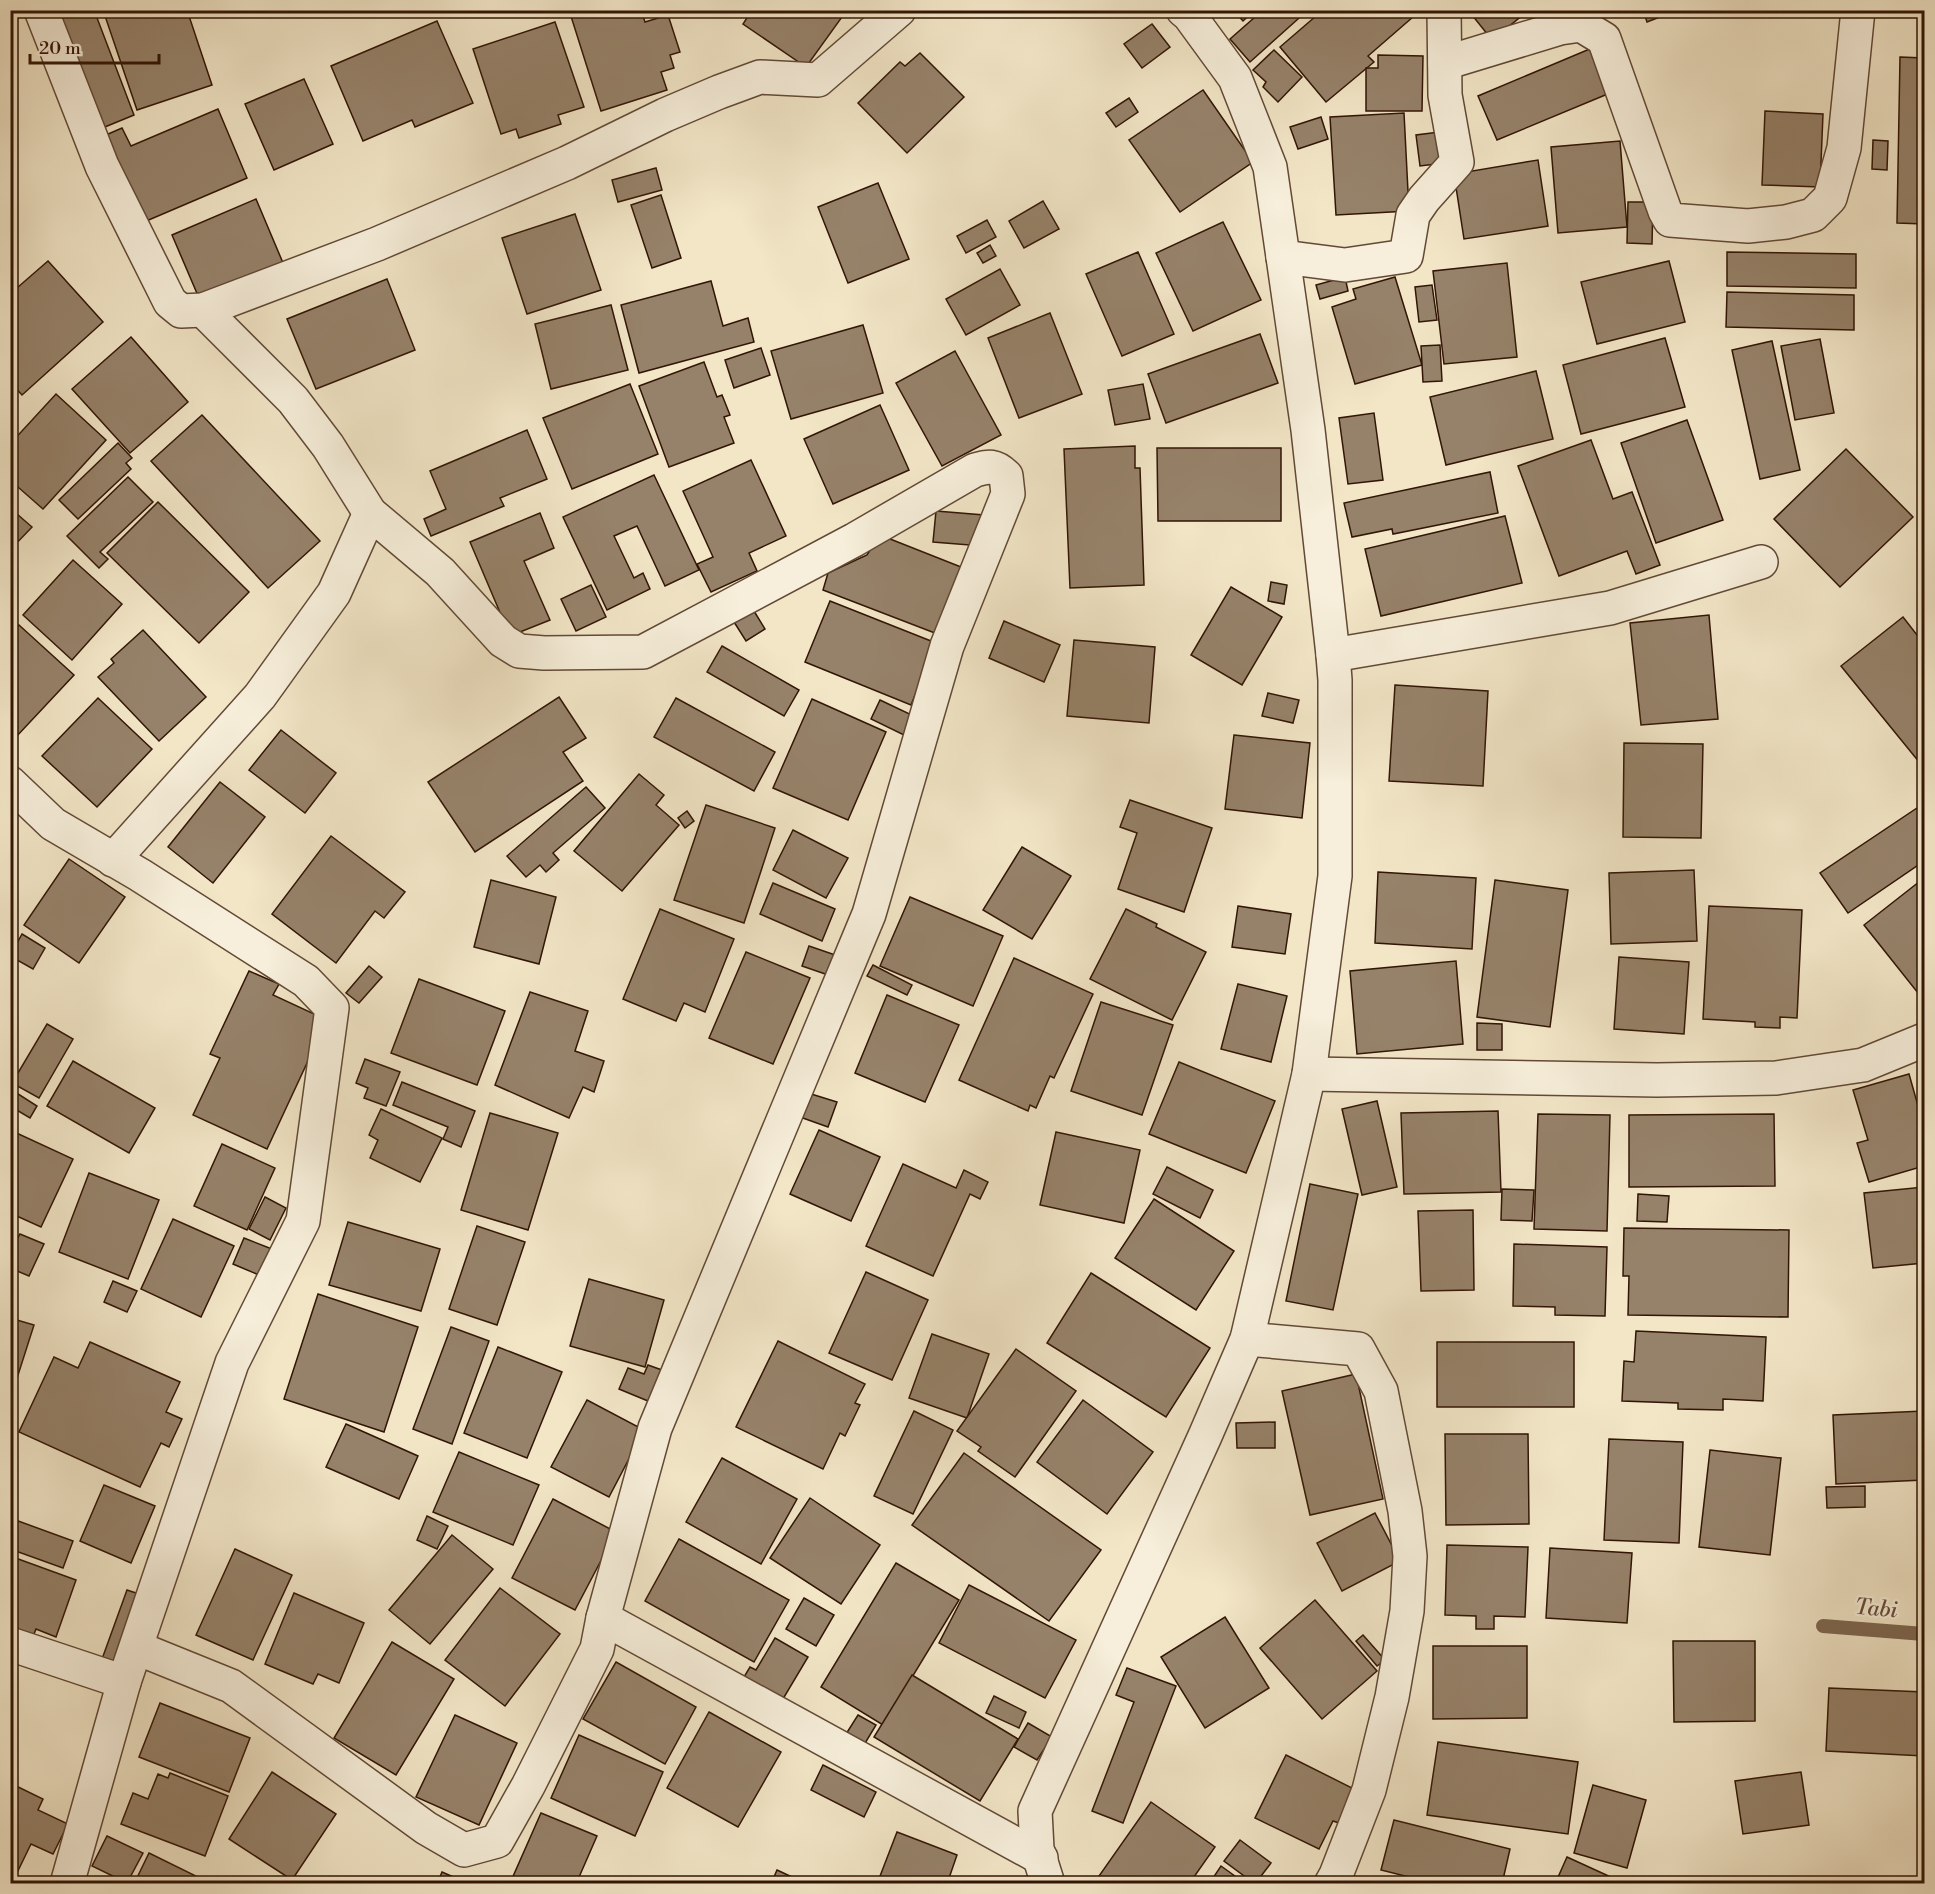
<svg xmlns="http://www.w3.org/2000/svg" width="1935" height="1894" viewBox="0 0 1935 1894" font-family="'Libre Bodoni',serif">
<rect width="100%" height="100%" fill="#f2e6c7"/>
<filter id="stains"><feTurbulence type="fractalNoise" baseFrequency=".00333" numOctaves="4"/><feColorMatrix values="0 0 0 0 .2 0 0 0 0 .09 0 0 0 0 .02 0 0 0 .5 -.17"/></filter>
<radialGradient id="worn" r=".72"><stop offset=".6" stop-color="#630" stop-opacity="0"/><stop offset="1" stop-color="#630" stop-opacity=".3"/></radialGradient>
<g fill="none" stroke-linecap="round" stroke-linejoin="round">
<polyline stroke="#7e6852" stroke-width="14" points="1823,1626 1924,1634"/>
</g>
<g fill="#96826a" stroke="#321506" stroke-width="1.5">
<polygon points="82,10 94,10 134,115 100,129 58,19"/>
<polygon points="103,10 187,10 212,85 137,110"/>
<polygon points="569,10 641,10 645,22 668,15 680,52 670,55 674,68 661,72 667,90 601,111"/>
<polygon points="752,10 833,10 842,17 806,67 743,24"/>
<polygon points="1233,10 1255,10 1243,21"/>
<polygon points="1263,10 1308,10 1250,62 1230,39"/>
<polygon points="1323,10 1421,10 1368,56 1374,62 1326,102 1280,47"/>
<polygon points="1468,10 1529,10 1492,40"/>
<polygon points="1643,10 1678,10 1647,22"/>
<polygon points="437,21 473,103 415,127 412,120 363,141 331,66"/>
<polygon points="555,22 584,107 558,115 561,124 519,138 516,129 501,134 473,49"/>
<polygon points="1152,24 1170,47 1142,68 1124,44"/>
<polygon points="1592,48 1610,93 1497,140 1478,96"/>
<polygon points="1274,50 1302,77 1278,102 1263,87 1266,82 1253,70"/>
<polygon points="920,53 964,97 907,153 858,103 900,62 905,66"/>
<polygon points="1378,55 1423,56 1422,111 1366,111 1366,68 1378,68"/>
<polygon points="1900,57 1924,58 1924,224 1897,223"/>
<polygon points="304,79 333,144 274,170 245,104"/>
<polygon points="1203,90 1253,162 1180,212 1129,140"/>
<polygon points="1129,98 1138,112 1116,127 1106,113"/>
<polygon points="218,109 247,178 144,222 106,135 122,128 131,146"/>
<polygon points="1765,111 1823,114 1820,187 1762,185"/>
<polygon points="1404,113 1409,211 1336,215 1330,117"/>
<polygon points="1321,117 1328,139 1298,149 1290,127"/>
<polygon points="1439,132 1444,163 1420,166 1416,135"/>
<polygon points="1873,140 1888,141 1887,170 1872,169"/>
<polygon points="1620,141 1627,227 1558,233 1551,147"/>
<polygon points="1538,160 1548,226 1464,239 1454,174"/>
<polygon points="656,168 662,190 618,202 612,180"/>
<polygon points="878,183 909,259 848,283 818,207"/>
<polygon points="661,195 681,258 652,268 631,205"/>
<polygon points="256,199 286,270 202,305 172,235"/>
<polygon points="1043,201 1059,229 1024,248 1009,221"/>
<polygon points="1628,202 1653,202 1652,244 1627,243"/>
<polygon points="575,214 601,290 527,314 502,238"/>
<polygon points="987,220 996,237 966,253 957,236"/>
<polygon points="1223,222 1261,300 1193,331 1156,253"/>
<polygon points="990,245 996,256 983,263 977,253"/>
<polygon points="1138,252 1174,334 1122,356 1086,274"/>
<polygon points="1727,252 1856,254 1856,288 1727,286"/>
<polygon points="48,261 103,322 22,395 10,382 10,294"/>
<polygon points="1669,261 1685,322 1597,344 1581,282"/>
<polygon points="1507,263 1517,357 1444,364 1433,271"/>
<polygon points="1000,269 1020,305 966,335 946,299"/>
<polygon points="1345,277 1348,291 1320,299 1316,285"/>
<polygon points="1395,277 1422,365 1355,384 1332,307 1356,299 1353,289"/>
<polygon points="387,279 415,350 316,389 287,319"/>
<polygon points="711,281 723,326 748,318 754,342 639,373 621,305"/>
<polygon points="1432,285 1437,320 1419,322 1415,287"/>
<polygon points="1727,292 1854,295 1854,330 1726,327"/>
<polygon points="611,305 628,370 551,389 535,324"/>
<polygon points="1050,313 1082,394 1019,418 988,338"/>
<polygon points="863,325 883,393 791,419 771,351"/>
<polygon points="1260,334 1278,383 1166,423 1148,374"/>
<polygon points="131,337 188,402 130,453 72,389"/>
<polygon points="1665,338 1685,407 1581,434 1563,365"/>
<polygon points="1820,339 1834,413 1795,420 1781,346"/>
<polygon points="1772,341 1800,470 1760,479 1732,350"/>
<polygon points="1440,345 1442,381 1423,382 1421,346"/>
<polygon points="761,348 770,375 734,388 725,360"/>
<polygon points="955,351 1001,435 942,466 896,383"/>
<polygon points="704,362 717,397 722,395 730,415 724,417 734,443 669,467 639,386"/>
<polygon points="1536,371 1553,439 1446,465 1430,397"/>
<polygon points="630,384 658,454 572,489 543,418"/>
<polygon points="1143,384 1150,419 1115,425 1108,390"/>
<polygon points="56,394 106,440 43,509 10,480 10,444"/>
<polygon points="880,405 909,470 833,504 804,439"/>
<polygon points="1374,413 1383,480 1348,484 1339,418"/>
<polygon points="202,415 320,541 268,588 151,461"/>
<polygon points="1687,420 1723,520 1656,543 1621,443"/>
<polygon points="527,430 547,479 500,498 504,506 431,536 424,519 446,509 430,471"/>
<polygon points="1591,440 1613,499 1632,492 1660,565 1636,574 1627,551 1559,576 1518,466"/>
<polygon points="118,443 132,458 126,463 131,469 78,519 59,500"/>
<polygon points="1135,446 1135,468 1140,468 1144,585 1070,588 1064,449"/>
<polygon points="1157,448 1281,448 1281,521 1158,521"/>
<polygon points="1846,449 1913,517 1840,587 1774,519"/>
<polygon points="751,460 786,536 749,553 757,571 711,592 697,564 713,557 683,491"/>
<polygon points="1490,472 1498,513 1393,534 1392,529 1352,537 1344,503"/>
<polygon points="654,475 699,570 665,586 637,526 614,536 634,578 643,573 650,589 607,610 563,517"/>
<polygon points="128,477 153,502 100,552 108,559 99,568 67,536"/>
<polygon points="158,502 249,592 199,643 107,553"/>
<polygon points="10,508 32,527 10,550"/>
<polygon points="936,511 984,515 982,546 933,542"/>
<polygon points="540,513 554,548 524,561 550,620 510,636 470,542"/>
<polygon points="1505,516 1522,583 1381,616 1365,549"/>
<polygon points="880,535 966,569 940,635 823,590 828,573 867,555"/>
<polygon points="73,560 122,604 72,660 23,615"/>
<polygon points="1271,582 1287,585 1284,604 1268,601"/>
<polygon points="591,585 606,617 576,631 561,599"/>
<polygon points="1231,587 1282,617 1242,685 1191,655"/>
<polygon points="830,601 936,643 911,705 805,662"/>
<polygon points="754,611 765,629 746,641 734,622"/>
<polygon points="1709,615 1718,719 1641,725 1630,623"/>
<polygon points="1903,617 1924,644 1924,768 1841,666"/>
<polygon points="1004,621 1060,645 1044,682 989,658"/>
<polygon points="19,625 74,675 16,737 10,731 10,634"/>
<polygon points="143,630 206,697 159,741 98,677 114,663 111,659"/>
<polygon points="1074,640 1155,647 1149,723 1067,716"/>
<polygon points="722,646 799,690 784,716 707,672"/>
<polygon points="1395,685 1488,691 1483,786 1389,781"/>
<polygon points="1268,693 1299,700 1293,723 1262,716"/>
<polygon points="559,697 586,738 563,752 583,781 475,852 428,782"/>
<polygon points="98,698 152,749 97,807 42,756"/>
<polygon points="676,698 775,752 754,791 654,737"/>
<polygon points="812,699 886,732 848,820 773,788"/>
<polygon points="880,700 916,717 906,736 871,719"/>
<polygon points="281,730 336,773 305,813 249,770"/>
<polygon points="1234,735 1310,743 1302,818 1225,809"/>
<polygon points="1624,743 1703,744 1701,838 1623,837"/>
<polygon points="639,774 664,795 656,805 679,825 622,891 574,851"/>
<polygon points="220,782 265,817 213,883 168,847"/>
<polygon points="586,787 605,808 553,853 559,860 546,872 540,865 526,877 507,856"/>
<polygon points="1130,800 1212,828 1184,912 1118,889 1137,833 1120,827"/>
<polygon points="706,805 775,828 744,923 674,900"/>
<polygon points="1920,806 1924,812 1924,861 1848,913 1820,873"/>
<polygon points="687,811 694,821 685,828 678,818"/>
<polygon points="793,830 848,858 826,898 773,870"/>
<polygon points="331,836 405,892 384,918 375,911 336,963 272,914"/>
<polygon points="1022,847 1071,876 1032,939 983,910"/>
<polygon points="69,859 125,897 79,963 24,925"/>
<polygon points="1694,870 1697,941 1611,944 1609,873"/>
<polygon points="1378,872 1476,878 1472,949 1375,943"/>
<polygon points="1924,878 1924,988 1918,993 1864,925"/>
<polygon points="491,880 556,897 539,964 474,947"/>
<polygon points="1495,880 1568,890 1550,1027 1477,1017"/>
<polygon points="773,883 835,909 822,941 760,914"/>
<polygon points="910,897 1003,936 973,1006 880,966"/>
<polygon points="1238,906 1291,914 1285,954 1232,947"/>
<polygon points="1709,906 1802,910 1797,1018 1780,1017 1780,1028 1755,1027 1755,1022 1703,1019"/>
<polygon points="660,909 734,939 705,1012 684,1003 676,1021 623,999"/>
<polygon points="1126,909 1157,924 1156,927 1206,952 1172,1020 1090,979"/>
<polygon points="22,934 45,948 33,969 10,956"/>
<polygon points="809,946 841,957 834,977 802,966"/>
<polygon points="746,952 810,978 773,1064 709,1038"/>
<polygon points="1619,957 1689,962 1684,1034 1614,1029"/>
<polygon points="1014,958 1093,994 1054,1078 1050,1076 1036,1108 1030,1105 1028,1111 959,1080"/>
<polygon points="1456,961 1463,1044 1357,1054 1350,971"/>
<polygon points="873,965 912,985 907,995 867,976"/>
<polygon points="369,966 382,977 359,1003 346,993"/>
<polygon points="249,971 279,984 273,995 327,1020 267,1149 193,1115 220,1058 210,1054"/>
<polygon points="419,979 505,1011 477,1085 391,1053"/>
<polygon points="1238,984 1287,996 1271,1062 1221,1049"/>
<polygon points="530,992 588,1011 575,1051 604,1061 594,1092 583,1087 569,1118 495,1085"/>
<polygon points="887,995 959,1025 925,1102 855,1073"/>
<polygon points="1101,1002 1173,1025 1142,1115 1071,1091"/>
<polygon points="1477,1023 1502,1024 1502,1050 1477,1050"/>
<polygon points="47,1024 73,1039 39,1098 12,1083"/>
<polygon points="365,1059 400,1072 386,1106 364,1098 368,1088 356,1083"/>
<polygon points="73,1061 155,1108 129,1153 47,1106"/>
<polygon points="1179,1062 1275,1101 1246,1173 1149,1134"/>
<polygon points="1909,1074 1924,1127 1924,1166 1869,1182 1857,1143 1868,1140 1853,1090"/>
<polygon points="402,1082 475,1111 461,1147 443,1139 448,1127 393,1105"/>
<polygon points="15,1092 37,1106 30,1118 10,1106 10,1100"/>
<polygon points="808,1093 837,1102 828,1127 800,1117"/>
<polygon points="1377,1101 1397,1187 1362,1195 1342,1109"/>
<polygon points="381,1109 442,1138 420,1182 370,1158 378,1140 369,1135"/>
<polygon points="1498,1111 1501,1192 1404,1194 1401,1113"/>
<polygon points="490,1113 558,1133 528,1230 461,1210"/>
<polygon points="1538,1114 1610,1115 1607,1231 1534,1229"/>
<polygon points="1774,1114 1775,1186 1629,1187 1629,1115"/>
<polygon points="10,1130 73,1159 41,1227 10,1213"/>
<polygon points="819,1130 880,1157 851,1221 790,1194"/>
<polygon points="1056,1132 1140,1150 1124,1223 1040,1205"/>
<polygon points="222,1144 275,1168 247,1230 194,1206"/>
<polygon points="903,1164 956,1188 964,1170 988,1182 980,1199 970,1194 933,1276 866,1246"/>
<polygon points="1167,1167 1213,1190 1200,1218 1153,1194"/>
<polygon points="89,1173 159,1200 128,1279 59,1252"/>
<polygon points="1310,1184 1358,1194 1333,1310 1286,1301"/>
<polygon points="1924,1187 1924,1263 1873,1268 1864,1193"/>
<polygon points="1502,1189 1534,1190 1532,1221 1501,1220"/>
<polygon points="1638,1194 1669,1196 1667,1222 1637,1221"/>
<polygon points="265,1197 286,1208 270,1240 249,1229"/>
<polygon points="1154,1199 1234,1251 1196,1310 1115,1258"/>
<polygon points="1473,1210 1474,1290 1421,1291 1418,1211"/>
<polygon points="173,1219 234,1246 201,1317 141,1289"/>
<polygon points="348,1222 440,1249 421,1311 329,1285"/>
<polygon points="477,1226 525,1242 497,1325 449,1309"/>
<polygon points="1624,1228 1789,1230 1788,1317 1628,1315 1629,1276 1623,1276"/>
<polygon points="20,1234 44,1244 29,1276 10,1268 10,1252"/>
<polygon points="244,1238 277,1251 266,1278 233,1264"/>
<polygon points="1514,1244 1607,1247 1605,1316 1555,1315 1555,1307 1513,1306"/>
<polygon points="866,1272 928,1300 892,1380 829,1353"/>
<polygon points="1091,1273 1210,1348 1166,1417 1047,1343"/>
<polygon points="589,1279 664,1300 645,1367 570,1346"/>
<polygon points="113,1281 137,1291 127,1312 104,1302"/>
<polygon points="318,1294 418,1327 384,1432 284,1399"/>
<polygon points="10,1318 34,1325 11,1397 10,1397"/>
<polygon points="451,1327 489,1341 452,1444 413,1429"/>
<polygon points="1636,1331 1766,1337 1763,1401 1723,1399 1723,1410 1678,1409 1678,1403 1622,1401 1624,1361 1634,1362"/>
<polygon points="932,1334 989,1354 967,1418 909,1398"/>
<polygon points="778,1341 865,1384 855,1403 860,1405 845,1436 840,1433 823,1469 736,1427"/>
<polygon points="90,1342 180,1382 166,1412 182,1419 169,1447 161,1443 140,1487 19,1432 54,1357 78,1368"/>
<rect x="1437" y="1342" width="137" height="65"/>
<polygon points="498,1347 562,1372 527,1458 464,1433"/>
<polygon points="1016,1349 1076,1391 1015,1477 978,1451 981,1447 957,1431"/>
<polygon points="648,1365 673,1374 660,1406 619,1389 628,1368 644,1374"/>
<polygon points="1356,1374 1383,1499 1310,1515 1282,1391"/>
<polygon points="587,1400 644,1430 609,1497 551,1467"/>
<polygon points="1083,1400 1153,1452 1107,1514 1037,1462"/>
<polygon points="914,1411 953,1430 913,1514 874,1496"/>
<polygon points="1924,1411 1924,1480 1836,1484 1833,1415"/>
<polygon points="1275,1422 1275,1448 1237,1448 1236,1423"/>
<polygon points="346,1424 418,1456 399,1499 326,1467"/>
<polygon points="1445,1434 1528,1434 1529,1524 1446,1525"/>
<polygon points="1609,1439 1683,1442 1679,1543 1604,1540"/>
<polygon points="1710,1450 1781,1458 1770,1555 1699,1547"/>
<polygon points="459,1452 539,1485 513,1545 433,1512"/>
<polygon points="964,1453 1101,1550 1049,1621 912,1525"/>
<polygon points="722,1458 797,1499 761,1564 686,1522"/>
<polygon points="104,1485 155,1506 131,1563 80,1541"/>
<polygon points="1865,1486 1865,1507 1827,1508 1826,1487"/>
<polygon points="810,1498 880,1545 841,1604 770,1558"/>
<polygon points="553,1499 616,1532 575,1610 512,1578"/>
<polygon points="1375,1513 1400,1561 1342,1591 1317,1543"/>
<polygon points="427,1516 448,1526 437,1549 417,1540"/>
<polygon points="10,1518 73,1541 63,1568 10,1549"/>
<polygon points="452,1535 493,1569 430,1644 389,1610"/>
<polygon points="679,1539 789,1600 754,1662 645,1601"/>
<polygon points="1447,1545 1528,1547 1525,1617 1494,1616 1494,1629 1476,1629 1476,1616 1445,1615"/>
<polygon points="1550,1548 1632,1553 1627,1623 1546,1618"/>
<polygon points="235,1549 292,1575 253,1660 196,1635"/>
<polygon points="10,1556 76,1580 56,1637 36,1629 32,1639 12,1632 16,1622 10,1620"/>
<polygon points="896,1563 959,1600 883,1725 821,1687"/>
<polygon points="969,1585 1076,1640 1045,1698 939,1643"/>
<polygon points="500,1588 560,1634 505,1706 445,1660"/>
<polygon points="127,1590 142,1595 116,1664 102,1659"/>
<polygon points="294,1593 364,1623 339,1683 318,1674 313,1684 265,1664"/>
<polygon points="804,1598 834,1615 816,1646 786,1629"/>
<polygon points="1315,1600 1377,1671 1322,1719 1260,1648"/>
<polygon points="1225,1617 1269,1688 1205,1728 1161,1657"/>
<polygon points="1363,1635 1385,1660 1377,1666 1356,1641"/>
<polygon points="775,1638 808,1657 780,1704 741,1682 750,1667 756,1670"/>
<polygon points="1673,1641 1755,1641 1755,1721 1674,1722"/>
<polygon points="392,1642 454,1679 396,1775 334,1738"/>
<polygon points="1433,1646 1527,1646 1527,1718 1433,1719"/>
<polygon points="616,1662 696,1707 665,1764 583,1719"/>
<polygon points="1127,1668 1176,1686 1123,1823 1092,1811 1134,1702 1116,1695"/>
<polygon points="912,1675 1018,1739 980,1801 874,1737"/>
<polygon points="1829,1688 1924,1692 1924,1756 1826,1751"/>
<polygon points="994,1696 1026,1712 1019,1728 986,1713"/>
<polygon points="160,1703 250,1738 229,1792 139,1757"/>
<polygon points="709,1712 781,1752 738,1827 667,1788"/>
<polygon points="455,1715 517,1743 479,1825 416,1797"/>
<polygon points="858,1715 876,1725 864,1745 846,1734"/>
<polygon points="1028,1723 1052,1737 1037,1760 1014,1747"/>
<polygon points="579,1735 663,1772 635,1836 551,1798"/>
<polygon points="1438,1742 1578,1762 1568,1834 1427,1815"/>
<polygon points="1286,1755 1356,1790 1339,1823 1333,1821 1319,1849 1255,1818"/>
<polygon points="823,1765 876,1792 864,1817 811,1790"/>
<polygon points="272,1772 336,1814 292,1880 229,1839"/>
<polygon points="1801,1772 1809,1825 1743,1834 1735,1781"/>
<polygon points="170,1773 228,1796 205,1856 121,1824 133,1793 148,1799 158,1774 168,1778"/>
<polygon points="10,1783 43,1799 38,1810 68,1824 53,1854 31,1844 13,1881 10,1880"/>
<polygon points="1593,1785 1646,1800 1627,1868 1574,1853"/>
<polygon points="1151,1802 1215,1847 1189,1884 1109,1884 1099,1876"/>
<polygon points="541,1813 597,1836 576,1884 517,1884 511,1881"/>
<polygon points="1394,1820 1510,1849 1502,1884 1424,1884 1425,1881 1381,1870"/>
<polygon points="897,1832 957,1855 947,1884 877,1884"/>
<polygon points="107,1836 143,1853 127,1883 92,1866"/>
<polygon points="1240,1840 1271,1863 1255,1884 1224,1861"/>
<polygon points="149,1853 202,1879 200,1884 134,1884"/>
<polygon points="1567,1857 1626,1884 1555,1884"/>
<polygon points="1221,1866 1246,1884 1209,1884"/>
<polygon points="777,1870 807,1884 771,1884"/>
<polygon points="442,1872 467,1883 437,1884"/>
</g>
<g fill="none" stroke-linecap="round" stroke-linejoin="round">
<g stroke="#624936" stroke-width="36">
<g id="minor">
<polyline points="41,10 102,166 170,302 181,311 203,310 377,244 567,163 665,115 719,92 760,77 818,80 899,10"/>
<polyline points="1445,63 1560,28 1581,25 1604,39 1665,211 1670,220 1748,226 1786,222 1813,215 1830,198 1844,148 1858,10"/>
<polyline points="1283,257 1345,265 1406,256 1413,215 1424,199 1457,162 1445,95 1444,10"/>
<polyline points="1333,655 1610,608 1761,562"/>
<polyline points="10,783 53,824 140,875 306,981 332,1008 303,1221 232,1363 124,1682 67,1884"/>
<polyline points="113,860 260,696 334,593 370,513"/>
<polyline points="1309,1074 1657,1080 1776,1078 1863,1065 1924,1040"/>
<polyline points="1247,1339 1358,1349 1381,1391 1405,1511 1410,1556 1407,1611 1392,1697 1369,1790 1336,1875 1331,1884"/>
<polyline points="603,1618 1041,1858"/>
<polyline points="10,1644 124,1682"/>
<path d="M137,1648L231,1686L426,1828L464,1850L497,1841L528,1786L597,1649L603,1618L655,1428L869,914L947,646L1008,494L1006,476C995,465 989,466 975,470L854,540L643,652L544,653L519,651L503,641L440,572L370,513L328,446L293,400L203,310"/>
<polyline points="1048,1884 1037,1849 1035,1811 1205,1436 1247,1339 1309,1074 1335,876 1335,680 1333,655 1308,430 1270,167 1235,78 1189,15 1183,10"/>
</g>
</g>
<use href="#minor" stroke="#f7efdb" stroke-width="33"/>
</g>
<g text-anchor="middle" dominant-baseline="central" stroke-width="4.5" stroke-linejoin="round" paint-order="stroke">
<g font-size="22" font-style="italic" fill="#654c39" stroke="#f7efdb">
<text transform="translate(1876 1609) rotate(5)">Tabi</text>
</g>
</g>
<rect width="1935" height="1894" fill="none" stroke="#f2e6c7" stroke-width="36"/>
<rect x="12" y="12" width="1911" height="1870" fill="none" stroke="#321506" stroke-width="3"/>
<rect x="18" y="18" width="1899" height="1858" fill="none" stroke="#321506" stroke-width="1.5"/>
<path d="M30 54v9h129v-9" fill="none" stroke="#321506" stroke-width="3"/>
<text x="39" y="54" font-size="18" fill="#321506" stroke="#f7efdb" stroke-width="4.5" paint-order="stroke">20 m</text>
<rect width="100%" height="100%" filter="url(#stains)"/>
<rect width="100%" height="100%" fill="url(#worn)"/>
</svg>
